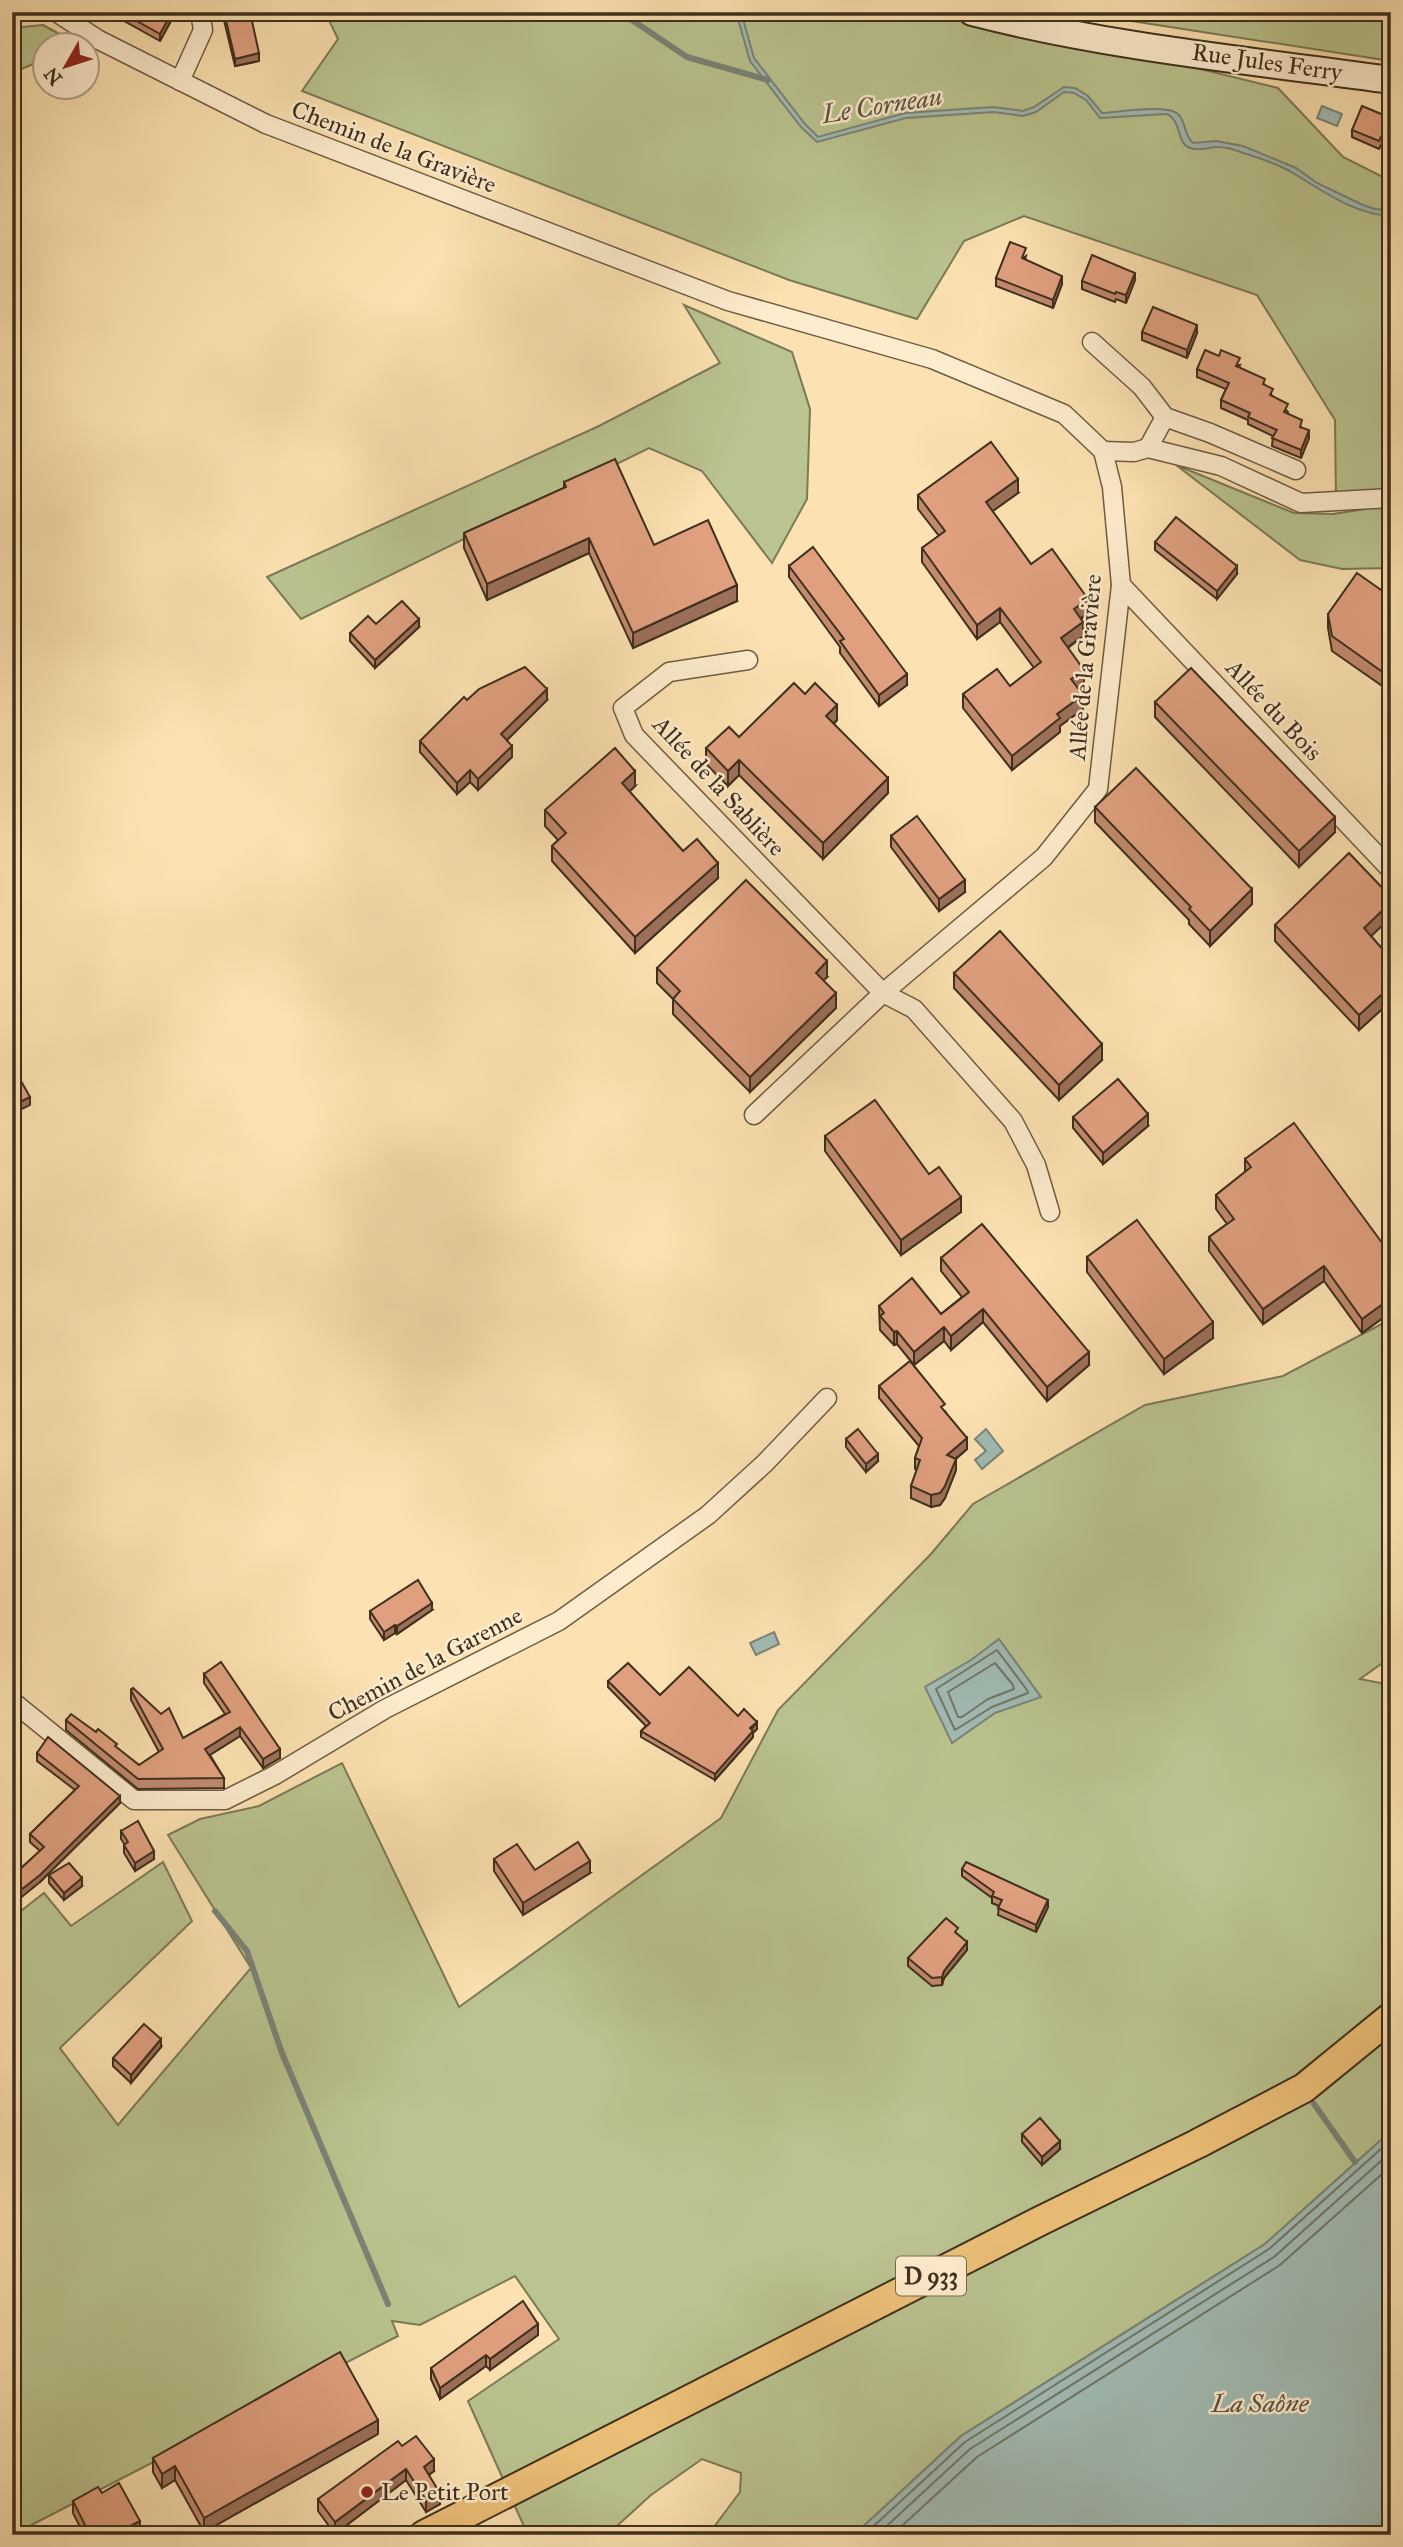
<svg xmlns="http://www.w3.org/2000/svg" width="1403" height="2547" viewBox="0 0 1403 2547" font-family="'IM FELL Great Primer',serif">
<rect width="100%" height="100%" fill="#fce2b2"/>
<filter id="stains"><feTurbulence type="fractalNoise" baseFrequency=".00286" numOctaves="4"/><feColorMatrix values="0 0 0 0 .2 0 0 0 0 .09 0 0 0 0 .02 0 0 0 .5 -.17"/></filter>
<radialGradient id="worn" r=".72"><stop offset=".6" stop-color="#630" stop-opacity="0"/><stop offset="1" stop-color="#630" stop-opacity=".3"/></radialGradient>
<g fill="#bac490" stroke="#7c7a56" stroke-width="2">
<polygon points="325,12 936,12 1016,33 1147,56 1278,88 1343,157 1391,181 1391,488 1336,501 1335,420 1257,295 1024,216 964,241 917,319 789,280 302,91 338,39"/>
<polygon points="1086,12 1391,12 1391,61 1112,18"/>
<polygon points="43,25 80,45 46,46 45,59 12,73 12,28"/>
<polygon points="684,305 792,352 810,409 807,499 772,563 702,471 649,448 301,619 267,577 599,426 720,363"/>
<polygon points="1176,465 1294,513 1333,514 1391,505 1391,568 1342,569 1300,560"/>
<polygon points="1391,1319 1391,1657 1360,1679 1391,1685 1391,2131 1265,2244 961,2436 854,2535 708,2535 740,2492 741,2473 702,2459 651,2495 607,2535 528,2535 512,2500 531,2469 503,2479 468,2401 559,2339 515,2276 420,2325 392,2321 398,2336 12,2535 12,1918 44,1893 71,1926 163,1862 192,1921 60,2048 118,2125 251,1968 168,1835 200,1819 259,1806 342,1763 459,2007 721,1818 778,1710 931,1554 973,1504 1145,1405 1283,1376"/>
</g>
<g fill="#a1bcb5" stroke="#7a8478" stroke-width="2">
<path d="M736,12H741L754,58L805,124L818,137L905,113L993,107L1023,111L1034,107L1064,87L1075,88L1088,96L1102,113C1119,112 1167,104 1178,114C1186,122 1184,135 1193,143L1216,141L1243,146L1296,168L1317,183L1363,205L1375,209L1391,210V216C1353,214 1325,192 1293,173C1278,164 1260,158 1243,153C1236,150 1225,147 1217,147C1208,147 1200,152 1190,148C1176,143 1182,121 1167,114L1100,118L1086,100L1074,93L1064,92L1036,112L1023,116L993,112L906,118L817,142L801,127L750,61Z"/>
<polygon points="1322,106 1342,114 1337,126 1317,118"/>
<polygon points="986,1429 1003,1451 982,1469 975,1460 986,1451 975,1439"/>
<polygon points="774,1632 779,1644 756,1655 750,1643"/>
<polygon points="999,1639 1041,1697 995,1713 952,1743 925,1687 971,1660"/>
<polygon points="1391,2131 1391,2535 854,2535 961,2436 1265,2244"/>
</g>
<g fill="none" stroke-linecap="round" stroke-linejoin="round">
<g stroke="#707669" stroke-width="2">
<polygon points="997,1650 1027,1690 1028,1693 992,1707 955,1730 936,1689"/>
<polygon points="995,1663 1013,1685 1014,1689 988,1699 962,1717 958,1717 948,1692"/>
<polyline points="864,2535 965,2442 1269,2249 1391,2140"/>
<polyline points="877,2535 970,2449 1274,2257 1391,2152"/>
<polyline points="892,2535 977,2457 1280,2265 1391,2166"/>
</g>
<g stroke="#7a8478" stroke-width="6">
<polyline points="620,12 687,57 768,80"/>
<polyline points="215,1911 247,1951 282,2053 388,2304"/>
<polyline points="1314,2104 1355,2162"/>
</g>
<g stroke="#6e5c42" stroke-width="21">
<g id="street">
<polyline points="56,12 99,40 266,124 728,301 932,359 1064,414 1103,451 1112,487 1121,585 1098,789 1044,857 883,993 754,1115"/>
<polyline points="180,81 203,30 200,12"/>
<polyline points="1092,342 1142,387 1165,417 1210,433 1296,470"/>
<polyline points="1148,448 1165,417"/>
<polyline points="1103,451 1134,452 1148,448 1221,466 1301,503 1391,498"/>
<polyline points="1121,585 1391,870"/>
<polyline points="748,660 669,672 623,708 634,735 883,993 914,1009 1013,1121 1036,1165 1050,1212"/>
<polyline points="12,1701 134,1800 225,1800 275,1775 385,1709 559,1621 708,1515 765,1463 827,1398"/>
</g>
</g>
<g stroke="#3f2f1d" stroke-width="30">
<path id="secondary" d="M972,12C1107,47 1253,61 1391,80"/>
</g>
<g stroke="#3f2f1d" stroke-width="32">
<polyline id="primary" points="424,2535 1040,2221 1197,2144 1304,2088 1391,2017"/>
</g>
<use href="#street" stroke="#fdeccd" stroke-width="18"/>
<use href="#secondary" stroke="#fdeccd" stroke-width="26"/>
<use href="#primary" stroke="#eec179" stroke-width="28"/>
</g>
<g fill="#c18a6e" stroke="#3f2f1d" stroke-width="2">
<polygon points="108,12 172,12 172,19 160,41"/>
<polygon points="222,12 250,12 259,61 235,66"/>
<polygon points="1391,113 1391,149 1381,145 1379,149 1352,137 1352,130"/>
<polygon points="1026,256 1025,260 1062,284 1053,308 996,286 996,278"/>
<polygon points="1135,280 1126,303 1116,299 1115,302 1082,289 1082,281"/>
<polygon points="1142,332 1197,333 1187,358 1142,340"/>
<polygon points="1240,365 1239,367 1265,385 1273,397 1288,412 1287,414 1302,428 1309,438 1301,458 1272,446 1273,436 1248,424 1248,420 1221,408 1221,400 1226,389 1197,377 1197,369"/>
<polygon points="564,482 654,545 737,601 633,648 589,553 487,600 464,548 464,533 564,488"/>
<polygon points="1018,493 992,511 1031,564 1088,613 1081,619 1083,636 1068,648 1084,684 1078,689 1083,709 1060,726 1060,732 1012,770 963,708 963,694 1010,686 1034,668 1000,622 977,639 922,562 922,548 939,536 918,509 918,495"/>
<polygon points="1155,542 1237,574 1217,599 1155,550"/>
<polygon points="789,566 907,685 879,706 840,653 840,647 789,577"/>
<polygon points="1391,597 1391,692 1332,651 1328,628 1328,614"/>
<polygon points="376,624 419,627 375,668 350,641 350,633"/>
<polygon points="805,694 837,720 834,724 888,793 823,859 739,775 728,786 706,764 706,748 739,737"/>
<polygon points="467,700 547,700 507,740 512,757 478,790 470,782 457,794 420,752 420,741"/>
<polygon points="1155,702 1335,832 1299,867 1155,717"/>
<polygon points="635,786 629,792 683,851 718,878 635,953 552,861 552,846 558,840 545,826 545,810"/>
<polygon points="1095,807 1252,904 1210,946 1189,924 1189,920 1095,822"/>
<polygon points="891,836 965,892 939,911 891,847"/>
<polygon points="1391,917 1371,936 1391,959 1391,1001 1359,1030 1275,941 1275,925"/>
<polygon points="657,968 827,977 823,980 836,1008 750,1092 673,1014 673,999 657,983"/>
<polygon points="954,973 1102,1060 1059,1100 954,988"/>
<polygon points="1073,1117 1148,1126 1103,1164 1073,1128"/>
<polygon points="825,1136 929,1174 961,1212 901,1255 825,1151"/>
<polygon points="1245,1159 1391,1255 1391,1312 1362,1333 1324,1281 1263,1324 1209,1251 1209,1237 1227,1224 1216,1209 1216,1195 1245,1172"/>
<polygon points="1087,1257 1213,1338 1164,1374 1087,1272"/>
<polygon points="941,1258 1089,1365 1047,1401 983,1322 951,1350 944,1341 914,1365 897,1344 894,1345 880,1330 879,1306 941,1314 962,1297 941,1271"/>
<polygon points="879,1386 945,1411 967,1449 956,1459 956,1470 945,1498 940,1505 931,1507 911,1498 911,1486 917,1470 915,1469 915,1458 919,1446 879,1398"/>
<polygon points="846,1439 878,1461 866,1472 846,1447"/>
<polygon points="432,1610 397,1634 395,1633 384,1640 370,1619 370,1611"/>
<polygon points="204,1674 280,1758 263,1768 240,1736 210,1755 224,1778 224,1788 138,1789 66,1730 66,1720 96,1732 139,1765 159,1752 131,1700 131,1690 183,1738 225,1714 204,1683"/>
<polygon points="608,1681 738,1716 757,1729 753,1733 753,1737 715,1780 641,1737 641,1731 646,1726 608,1687"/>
<polygon points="37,1753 120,1803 40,1882 18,1871 40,1851 30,1842 30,1834 75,1790 37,1761"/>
<polygon points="121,1831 154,1859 135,1871 124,1853 124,1845 125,1845 121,1839"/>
<polygon points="494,1859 535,1870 590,1873 523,1915 494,1871"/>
<polygon points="962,1869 1048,1907 1036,1932 998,1915 999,1906 992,1903 992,1898 962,1876"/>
<polygon points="49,1875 82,1886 64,1900 49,1883"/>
<polygon points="958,1935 967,1950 944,1978 942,1985 932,1986 908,1966 908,1958"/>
<polygon points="161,2047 131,2083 113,2066 113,2058"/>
<polygon points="1022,2134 1060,2149 1042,2165 1022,2142"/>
<polygon points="538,2335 490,2370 486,2366 440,2399 431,2379 431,2368"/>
<polygon points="378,2434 204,2532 175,2480 162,2488 153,2472 153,2458"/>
<polygon points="402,2446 434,2471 429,2475 440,2504 426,2512 406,2480 335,2534 318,2511 318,2499"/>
<polygon points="102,2493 140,2532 137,2534 138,2535 84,2535 73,2513 73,2501"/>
</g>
<g fill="#9d705a" stroke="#3f2f1d" stroke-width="2">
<polygon points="172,12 172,19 160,41 160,34"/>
<polygon points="259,53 259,61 235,66 235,59"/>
<polygon points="1135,273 1135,280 1126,303 1126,295"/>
<polygon points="1062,276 1062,284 1053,308 1053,300"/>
<polygon points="1197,325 1197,333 1187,358 1187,350"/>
<polygon points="1309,430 1309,438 1301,458 1301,450"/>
<polygon points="1018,479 1018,493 986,516 986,502"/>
<polygon points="589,538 589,553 487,600 487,584"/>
<polygon points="1237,566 1237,574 1217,599 1217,591"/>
<polygon points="737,585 737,601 633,648 633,633"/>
<polygon points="1088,599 1088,613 1074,623 1074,609"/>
<polygon points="1000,608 1000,622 977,639 977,625"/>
<polygon points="419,619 419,627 375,668 375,660"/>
<polygon points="1083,622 1083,636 1061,652 1061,638"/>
<polygon points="1084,670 1084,684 1071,693 1071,679"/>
<polygon points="907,674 907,685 879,706 879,695"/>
<polygon points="547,689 547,700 501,746 501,734"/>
<polygon points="1083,695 1083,709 1060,726 1060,732 1012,770 1012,756 1057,714"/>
<polygon points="837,705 837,720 826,731 826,716"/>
<polygon points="512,746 512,757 478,790 478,779"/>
<polygon points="739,760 739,775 728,786 728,771"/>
<polygon points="470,770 470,782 457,794 457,783"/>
<polygon points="635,771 635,786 622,799 622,783"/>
<polygon points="888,778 888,793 823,859 823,843"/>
<polygon points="1335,817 1335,832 1299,867 1299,851"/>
<polygon points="718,863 718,878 635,953 635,937"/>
<polygon points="965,880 965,892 939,911 939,899"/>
<polygon points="1252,889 1252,904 1210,946 1210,931"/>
<polygon points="1391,902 1391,917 1364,943 1364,928"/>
<polygon points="827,961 827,977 816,988 816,973"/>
<polygon points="1391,986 1391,1001 1359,1030 1359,1015"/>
<polygon points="836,993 836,1008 750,1092 750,1077"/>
<polygon points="1102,1044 1102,1060 1059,1100 1059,1085"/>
<polygon points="30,1097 30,1105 12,1114 12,1106"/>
<polygon points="1148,1114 1148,1126 1103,1164 1103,1153"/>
<polygon points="961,1197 961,1212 901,1255 901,1240"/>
<polygon points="1324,1266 1324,1281 1263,1324 1263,1309"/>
<polygon points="1391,1298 1391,1312 1362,1333 1362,1319"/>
<polygon points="983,1309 983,1322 951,1350 951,1336"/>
<polygon points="1213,1322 1213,1338 1164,1374 1164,1359"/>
<polygon points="944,1327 944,1341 914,1365 914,1352"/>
<polygon points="897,1331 897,1344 894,1345 894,1332"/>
<polygon points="1089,1352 1089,1365 1047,1401 1047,1387"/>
<polygon points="967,1438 967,1449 947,1466 947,1455"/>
<polygon points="878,1454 878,1461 866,1472 866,1464"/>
<polygon points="956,1459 956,1470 945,1498 940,1505 931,1507 931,1495"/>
<polygon points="432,1603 432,1610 397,1634 397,1626"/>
<polygon points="395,1625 395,1633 384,1640 384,1632"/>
<polygon points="757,1722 757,1729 753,1733 753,1737 715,1780 715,1774"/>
<polygon points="240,1727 240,1736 205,1758 205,1749"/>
<polygon points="280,1749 280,1758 263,1768 263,1759"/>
<polygon points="120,1796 120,1803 40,1882 12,1905 12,1897"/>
<polygon points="154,1851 154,1859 135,1871 135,1863"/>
<polygon points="590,1861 590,1873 523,1915 523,1903"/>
<polygon points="82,1878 82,1886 64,1900 64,1893"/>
<polygon points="1048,1900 1048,1907 1036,1932 1036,1925"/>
<polygon points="967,1942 967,1950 944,1978 942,1985 942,1977 944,1971"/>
<polygon points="161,2039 161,2047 131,2083 131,2075"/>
<polygon points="1060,2141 1060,2149 1042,2165 1042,2157"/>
<polygon points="538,2324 538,2335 490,2370 490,2359"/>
<polygon points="486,2355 486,2366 440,2399 440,2388"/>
<polygon points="378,2420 378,2434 204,2532 204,2518"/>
<polygon points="434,2459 434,2471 424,2478 424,2467"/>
<polygon points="175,2466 175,2480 162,2488 162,2474"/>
<polygon points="406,2469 406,2480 335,2534 335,2522"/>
<polygon points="440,2493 440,2504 426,2512 426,2500"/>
<polygon points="140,2521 140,2532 135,2535 132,2525"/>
</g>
<g fill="#e0a080" stroke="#3f2f1d" stroke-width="2">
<polygon points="121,12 172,12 160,34"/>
<polygon points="224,12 250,12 259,53 235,59"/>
<polygon points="1362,106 1386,116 1389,113 1391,113 1391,142 1381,137 1379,141 1352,130"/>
<polygon points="1010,242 1026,248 1022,258 1062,276 1053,300 996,278"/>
<polygon points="1092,255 1135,273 1126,295 1116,292 1115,294 1082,281"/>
<polygon points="1153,307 1197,325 1187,350 1142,332"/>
<polygon points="1205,350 1219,356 1221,350 1240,358 1236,366 1265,379 1263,384 1273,389 1270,395 1288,404 1284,412 1302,420 1300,427 1309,430 1301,450 1272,438 1277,430 1248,417 1250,413 1221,400 1229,383 1197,369"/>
<polygon points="991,442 1018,479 986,502 1031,564 1052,549 1088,599 1074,609 1083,622 1061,638 1084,670 1071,679 1083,695 1057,714 1060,718 1012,756 963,694 997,669 1010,686 1041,662 1000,608 977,625 922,548 945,531 918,495"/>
<polygon points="615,459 654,545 708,520 737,585 633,633 589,538 487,584 464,533 566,487 564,482"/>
<polygon points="1176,517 1237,566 1217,591 1155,542"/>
<polygon points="813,547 907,674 879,695 840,641 844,639 789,566"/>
<polygon points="1357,573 1391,597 1391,678 1332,636 1328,614"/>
<polygon points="402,601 419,619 375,660 350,633 368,616 376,624"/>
<polygon points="525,667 547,689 501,734 512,746 478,779 470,770 457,783 420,741 464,697 467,700 479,689"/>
<polygon points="1191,668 1335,817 1299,851 1155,702"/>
<polygon points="794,683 805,694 815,683 837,705 826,716 888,778 823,843 739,760 728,771 706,748 729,727 739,737"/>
<polygon points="615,748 635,771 622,783 683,851 697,839 718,863 635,937 552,846 566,833 545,810"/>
<polygon points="1136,768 1252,889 1210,931 1189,909 1191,907 1095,807"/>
<polygon points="917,816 965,880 939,899 891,836"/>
<polygon points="1349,853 1391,897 1391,902 1364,928 1391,959 1391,986 1359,1015 1275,925"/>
<polygon points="746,880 827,961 816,973 836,993 750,1077 673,999 680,991 657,968"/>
<polygon points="1000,931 1102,1044 1059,1085 954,973"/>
<polygon points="16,1072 30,1097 12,1106 12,1074"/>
<polygon points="1118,1079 1148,1114 1103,1153 1073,1117"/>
<polygon points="875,1100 929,1174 939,1167 961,1197 901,1240 825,1136"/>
<polygon points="1294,1123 1391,1255 1391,1298 1362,1319 1324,1266 1263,1309 1209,1237 1234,1219 1216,1195 1251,1167 1245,1159"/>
<polygon points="1137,1220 1213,1322 1164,1359 1087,1257"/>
<polygon points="982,1224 1089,1352 1047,1387 983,1309 951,1336 944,1327 914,1352 897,1331 894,1332 880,1316 884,1313 879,1306 912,1278 941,1314 969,1292 941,1258"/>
<polygon points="910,1361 945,1404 941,1407 967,1438 947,1455 956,1459 945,1486 940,1493 931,1495 911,1486 920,1460 915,1458 922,1438 879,1386"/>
<polygon points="858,1429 878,1454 866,1464 846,1439"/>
<polygon points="418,1580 432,1603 397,1626 395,1625 384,1632 370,1611"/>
<polygon points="221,1662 280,1749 263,1759 240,1727 205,1749 224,1778 138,1779 66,1720 71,1714 96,1732 98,1729 117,1744 115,1746 139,1765 163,1749 131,1690 133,1688 161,1714 169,1708 183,1738 230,1712 204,1674"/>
<polygon points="628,1663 660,1695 689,1667 738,1716 744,1709 757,1722 750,1728 753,1731 715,1774 641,1731 650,1723 608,1681"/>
<polygon points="48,1737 120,1796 40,1875 12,1897 12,1864 18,1871 44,1847 30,1834 79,1786 37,1753"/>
<polygon points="138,1821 154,1851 135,1863 124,1845 128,1842 121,1831"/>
<polygon points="578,1842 590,1861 523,1903 494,1859 517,1844 535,1870"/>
<polygon points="966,1862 1048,1900 1036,1925 998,1908 1002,1900 992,1896 994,1892 962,1869"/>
<polygon points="69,1863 82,1878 64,1893 49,1875"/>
<polygon points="946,1918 958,1928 955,1932 967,1942 944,1971 942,1977 932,1978 908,1958"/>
<polygon points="144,2024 161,2039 131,2075 113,2058"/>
<polygon points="1040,2118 1060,2141 1042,2157 1022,2134"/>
<polygon points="523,2301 538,2324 490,2359 486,2355 440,2388 431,2368"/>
<polygon points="340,2352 378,2420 204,2518 175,2466 162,2474 153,2458"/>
<polygon points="416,2436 434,2459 424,2467 440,2493 426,2500 406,2469 335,2522 318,2499 398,2441 402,2446"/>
<polygon points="119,2483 140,2521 132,2525 138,2535 90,2535 73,2501 98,2487 102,2493"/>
</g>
<circle fill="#8f2418" stroke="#fdeccd" stroke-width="2.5" cx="367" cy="2492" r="7"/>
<g text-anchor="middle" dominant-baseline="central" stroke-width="5" stroke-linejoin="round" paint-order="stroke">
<rect fill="#fdeccd" stroke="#786852" stroke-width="2" x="896" y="2256.5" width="70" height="39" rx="5"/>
<g font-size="23" font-weight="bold" fill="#3f2f1d">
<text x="931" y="2276">D 933</text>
</g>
<g font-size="24" fill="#3f2f1d" stroke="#fdeccd">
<text transform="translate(1267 62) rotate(8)">Rue Jules Ferry</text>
<text transform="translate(394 147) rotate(21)">Chemin de la Gravière</text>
<text transform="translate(1085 667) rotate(-85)">Allée de la Gravière</text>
<text transform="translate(1274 710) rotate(47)">Allée du Bois</text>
<text transform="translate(719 786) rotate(47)">Allée de la Sablière</text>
<text transform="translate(425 1664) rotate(-28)">Chemin de la Garenne</text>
</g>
<g font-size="24" fill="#3f2f1d" stroke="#fdeccd" text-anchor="start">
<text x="381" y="2492">Le Petit Port</text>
</g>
<g font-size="26" font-style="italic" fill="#585243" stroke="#fdeccd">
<text transform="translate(882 105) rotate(-9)">Le Corneau</text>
<text x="1260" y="2403">La Saône</text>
</g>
</g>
<rect width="1403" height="2547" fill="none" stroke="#fce2b2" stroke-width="42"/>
<rect x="14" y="14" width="1375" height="2519" fill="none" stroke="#3f2f1d" stroke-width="3.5"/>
<rect x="21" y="21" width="1361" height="2505" fill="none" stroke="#3f2f1d" stroke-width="2"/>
<g transform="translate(66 66) rotate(231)"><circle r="33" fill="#fdeccd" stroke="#b1a087" stroke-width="2"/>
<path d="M0-5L12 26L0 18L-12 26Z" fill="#8f2418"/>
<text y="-10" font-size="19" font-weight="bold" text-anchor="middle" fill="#3f2f1d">N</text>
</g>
<rect width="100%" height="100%" filter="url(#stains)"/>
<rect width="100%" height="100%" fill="url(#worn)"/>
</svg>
